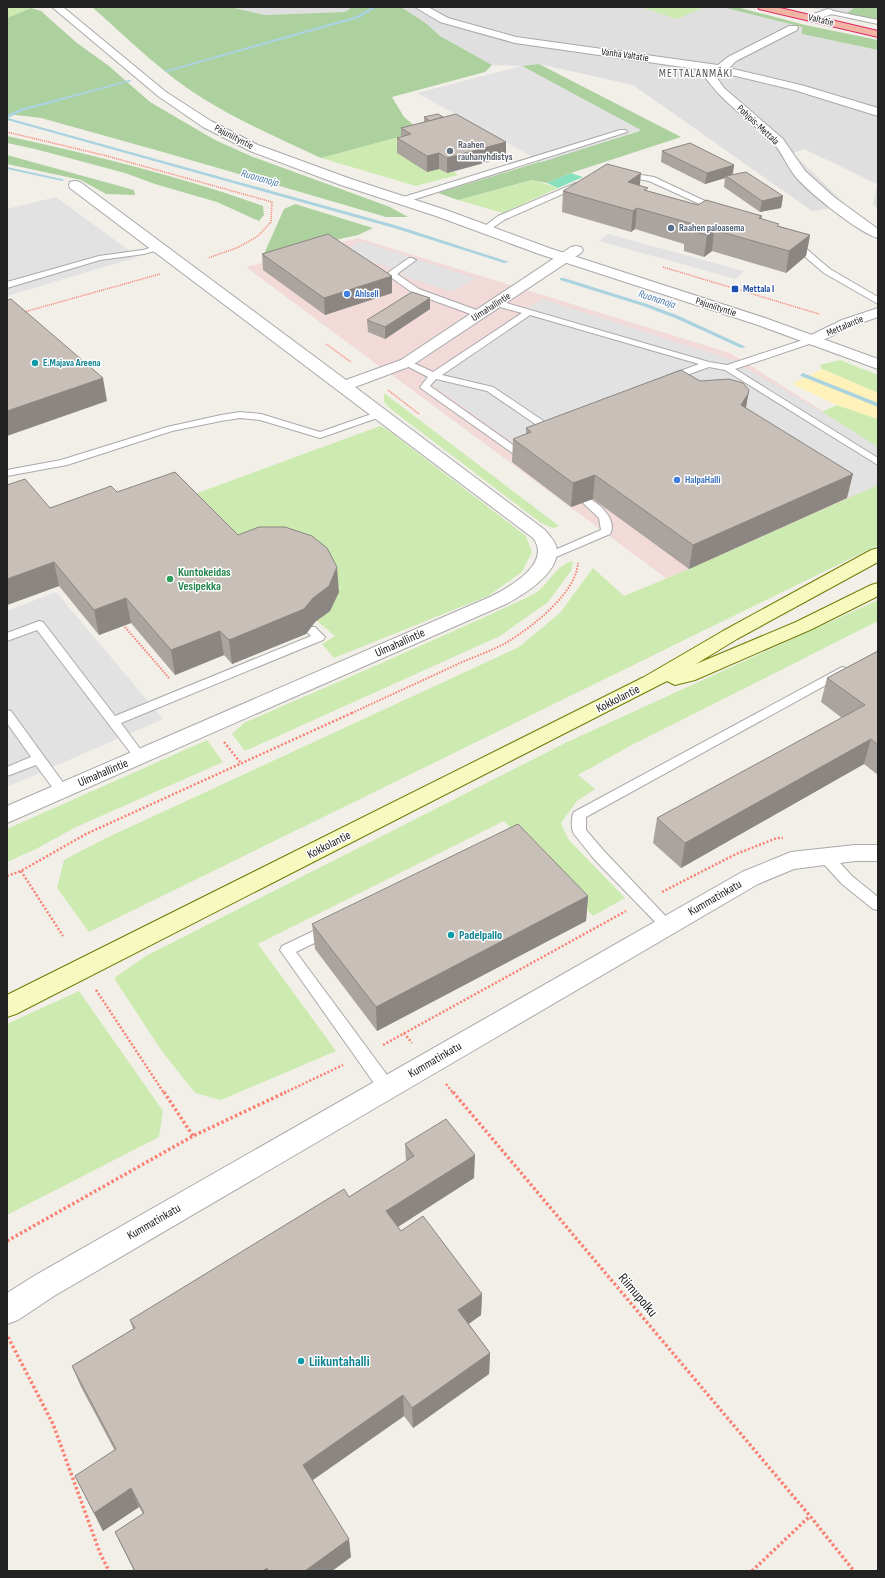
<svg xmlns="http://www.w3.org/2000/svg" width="885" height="1578" viewBox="0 0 885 1578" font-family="'Sofia Sans Condensed',sans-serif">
<rect width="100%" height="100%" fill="#f2efe9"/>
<g fill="#e0dfdf">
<polygon points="230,7 351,7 349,10 344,12 265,15"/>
<polygon points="401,7 641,7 677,19 705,7 722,7 802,27 803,34 878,50 878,209 873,204 877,184 804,149 793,153 847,206 812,211 633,85 539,64 522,66 492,65 440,36 427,24"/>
<polygon points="806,7 855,7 846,14"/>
</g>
<polygon fill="#f2dad9" points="358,238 730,353 878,446 878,491 674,584 407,386 383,369 246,267"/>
<g fill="#cdebb0">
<polygon points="10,7 29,7 31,8 7,18 7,9"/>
<polygon points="641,7 705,7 677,19"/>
<polygon points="421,131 427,172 439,169 447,173 454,171 458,175 416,186 321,158"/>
<polygon points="533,180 558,188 503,213 458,200"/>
<polygon points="840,360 878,375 878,393 822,369 820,365"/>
<polygon points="384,393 559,526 553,528 541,523 392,410 384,402"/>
<polygon points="837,405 878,419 878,447 822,412"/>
<polygon points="380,426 389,431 526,536 532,552 522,572 488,596 334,658 322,644 335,636 316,620 340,588 322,556 241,545 192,495"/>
<polygon points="878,485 878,545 89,932 57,888 64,860 104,839 519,647 560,613 593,568 624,596 689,569"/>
<path d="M573,561L571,571L548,602L500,636L245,751L232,734L244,723C340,681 437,640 532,595C548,588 554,565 573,561Z"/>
<polygon points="878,600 878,621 630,746 578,775 595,789 577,801 561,823 568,839 625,898 593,916 504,821 258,944 336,1051 221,1100 195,1093 161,1050 114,978 146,956 565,743"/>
<polygon points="207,740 223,762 74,828 34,850 7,862 7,829"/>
<polygon points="79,991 163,1111 159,1137 7,1215 7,1024"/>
</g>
<g fill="#add19e">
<path d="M92,7H230L265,15L344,12L349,10L351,7H401L427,24L440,36L492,65L485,72L392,97L404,117L421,131L321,158C276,137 229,117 187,88C153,64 123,34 92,7Z"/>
<polygon points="722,7 737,7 805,25 878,40 878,50 802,34 802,27"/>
<polygon points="855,7 878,7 878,20 846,14"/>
<polygon points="31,8 41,11 77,43 109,66 150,102 215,140 253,157 390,207 408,217 386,217 163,152 41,118 7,114 7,18"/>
<polygon points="539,64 681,137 571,173 547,183 532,180 458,200 438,193 640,131 522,66"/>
<path d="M7,136C93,155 180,176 263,206L264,215L259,221L217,202L155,184L125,173L35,149L7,143Z"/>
<polygon points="7,155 134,190 135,195 106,194 81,180 7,164"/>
<polygon points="295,204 373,228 358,235 263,256 284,209"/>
</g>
<polygon fill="#fff1ba" points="822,369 878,393 878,419 837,405 792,384"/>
<polygon fill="#88e0be" points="571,173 583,177 558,188 547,183"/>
<g fill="#e2e2e2">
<polygon points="522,66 641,130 542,162 417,93"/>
<polygon points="56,197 138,257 7,296 7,209"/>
<polygon points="608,234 744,271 736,279 599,241"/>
<polygon points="360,241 475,278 453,292 400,275 404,272 342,252"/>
<polygon points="542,299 732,360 822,412 878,447 878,485 847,498 737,428 525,451 423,378"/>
<polygon points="56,592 163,719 7,787 7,611"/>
</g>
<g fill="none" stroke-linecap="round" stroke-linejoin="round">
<g fill="#aad3df" fill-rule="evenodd">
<polygon points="372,7 377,7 359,18 167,72 164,71 357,16"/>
<polygon points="129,80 132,81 22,111 8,118 398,226 509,262 504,263 394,228 7,120 7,115 20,109"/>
<polygon points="7,167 62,179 64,180 62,181 7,169"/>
<polygon points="560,278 564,278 647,304 679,316 746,347 741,348 675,318 643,306 560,280"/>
<polygon points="803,373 878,403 878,407 801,376 800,375"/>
</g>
<g stroke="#a9a9a9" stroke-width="2">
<g id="service">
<polygon points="828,10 878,20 878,24 826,13 826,11"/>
<polygon points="620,130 626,130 627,132 403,203 397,203 396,201 397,199"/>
<polygon points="622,172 654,177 722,209 721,211 715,211 649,181 622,176"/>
<polygon points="576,183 579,183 583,185 504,220 488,231 482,231 481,229 498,216"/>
<polygon points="790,240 796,240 830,269 878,297 878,304 824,273 790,244"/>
<polygon points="159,245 163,247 162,249 144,254 100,260 7,288 7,282 99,256 143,250"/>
<polygon points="409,258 412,258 416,260 397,274 419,289 482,312 483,314 482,316 476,316 413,293 389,276 388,274 389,272"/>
<path d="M496,300L709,362L727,365L809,338H815L816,340L815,342L735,369L878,458V465L725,370L709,367L673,380H667L665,378L667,376L699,364L530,315L442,375L493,387L548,424L553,422L556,423L558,425C555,429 549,431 544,430L487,391L436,379L430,386L530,457L525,460L521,459L422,389L420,387L428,377L401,363L406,360L409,361L433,372L522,313L493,305L492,303Z"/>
<polygon points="380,411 385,414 383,416 320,438 260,420 240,418 221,421 172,431 67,465 7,476 7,470 61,460 167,427 221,415 240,412 261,414 320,432"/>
<path d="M586,498C599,501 618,521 610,534L549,560H541L540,558L541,556L601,530L599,518L581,501Z"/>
<polygon points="39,621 43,622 115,716 311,636 305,630 307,627 315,627 325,637 323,640 121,723 146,757 144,760 140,761 136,760 37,630 7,641 7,633"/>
<path d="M842,667L846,668L848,671L846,674L586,817V830L604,851L674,925L672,929L667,931L662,929L594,859L574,834C571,829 571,817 574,812Z"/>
<polygon points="7,710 11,711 67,788 69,791 67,794 62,796 57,794 36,765 7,776 7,767 31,757 7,723"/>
<polygon points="826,852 831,853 852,876 878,897 878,910 873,909 842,884 821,861 819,857 821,853"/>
<polygon points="330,923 335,925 337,929 335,933 296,952 393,1083 395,1088 393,1093 387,1095 381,1093 280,950 282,946"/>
</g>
</g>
<g stroke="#a9a9a9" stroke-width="2">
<g id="minor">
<path d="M415,7H428L448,18L516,37L718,65L728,57L789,26H797L798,28L797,30L736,61L729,68L801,85L878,108V116L794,90L723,73L717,78L724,88L783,139L805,171L834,197L878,229V238C859,233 808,192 795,176C787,166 782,152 773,143C750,120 724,104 705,77L711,71L515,43L440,22Z"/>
<polygon points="828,9 832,10 833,12 832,14 812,21 807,18 808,16"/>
<path d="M75,181L80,182L346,380L401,360L571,247L576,246L581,247L583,250L581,253L411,366L355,387L545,530C549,535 554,540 556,546C563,571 523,595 506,604L7,823V806L492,596C511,586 552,563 533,538L70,188L69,185L70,182Z"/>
<polygon points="878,308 878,317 852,326 817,343 812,345 807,343 804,340 807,337 842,320"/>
<polygon points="855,845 878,845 878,861 855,861 794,869 758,884 54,1296 18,1320 7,1324 7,1293 34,1276 742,872 791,852"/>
</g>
</g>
<g stroke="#a9a9a9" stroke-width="2">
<polygon id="tertiary" points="52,7 63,7 166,92 211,121 258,145 351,179 446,210 549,248 765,318 878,359 878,369 755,324 539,254 436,216 341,185 250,151 203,127 158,96"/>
</g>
<g stroke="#707d05" stroke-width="2">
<polygon id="secondary" points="878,548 878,562 737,639 696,664 796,622 871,585 878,583 878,596 810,630 695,680 675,685 667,681 16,1014 7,1017 7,995 644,677 723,631 871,550"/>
</g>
<g stroke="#dc2a67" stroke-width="2">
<polygon id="trunk" points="758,7 776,7 878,31 878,37 759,9"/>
</g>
<g stroke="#fa8072" stroke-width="1.5" stroke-dasharray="1 1" stroke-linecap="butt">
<polyline points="7,132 107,156 272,202 271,222 258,236 239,247 208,258"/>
<polyline points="663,267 819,314"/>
<polyline points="24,312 160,274"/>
<polyline points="326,344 351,362"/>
<polyline points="388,390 419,414"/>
</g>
<g stroke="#fa8072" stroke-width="2" stroke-dasharray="1.5 1.5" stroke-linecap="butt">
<polyline points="125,627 169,678"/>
<path d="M352,713C388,696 424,680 460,663C476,656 494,650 509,641C533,626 576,593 578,563"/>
</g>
<g stroke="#fa8072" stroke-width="2.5" stroke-dasharray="2 2" stroke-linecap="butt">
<polyline points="224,742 240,762"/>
<polyline points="21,871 63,936"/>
<polyline points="7,876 21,871 86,834 354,712"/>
<polyline points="662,892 736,854 777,838 783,838"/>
<polyline points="96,990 164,1093"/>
<polyline points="404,1033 412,1043"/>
<polyline points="383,1045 626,911"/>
<polyline points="446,1084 453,1093"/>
<polyline points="284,1093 343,1065"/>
</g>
<g stroke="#fa8072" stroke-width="3.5" stroke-dasharray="2.5 2.5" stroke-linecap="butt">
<polyline points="164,1092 193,1136"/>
<polyline points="453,1092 810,1516 854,1571"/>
<polyline points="7,1241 193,1136 286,1092"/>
<polyline points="8,1337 53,1424 100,1553 109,1571"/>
<polyline points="752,1571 810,1516"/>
</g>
<use href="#service" fill="#fff" fill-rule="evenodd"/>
<use href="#minor" fill="#fff" fill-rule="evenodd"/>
<use href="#tertiary" fill="#fff" fill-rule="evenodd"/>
<use href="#secondary" fill="#f7fabf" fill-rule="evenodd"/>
<use href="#trunk" fill="#f2b4a3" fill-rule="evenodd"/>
</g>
<g fill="#aba49e">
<polygon points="424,117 443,117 506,142 506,157 447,173 439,169 427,172 397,153 397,138 401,137 401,128 424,122"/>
<polygon points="662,151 734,165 733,174 783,196 781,208 760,212 724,187 725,178 705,184 661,162"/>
<polygon points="640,186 648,191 698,205 762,216 762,219 779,226 810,235 806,256 786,273 712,251 704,257 684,251 684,244 635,229 631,232 562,212 563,191"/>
<polygon points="262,254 392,293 325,315 263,270"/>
<polygon points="430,309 385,339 368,332 367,320"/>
<polygon points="700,381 749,390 746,408 847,498 689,569 593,499 571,507 512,462 513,439 526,434 526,428"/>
<polygon points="117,492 238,535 339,592 330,611 315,622 306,634 232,664 224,655 175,675 131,623 99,635 59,586 7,605 50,508"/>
<polygon points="878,651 878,775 864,764 681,868 653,843 657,818 842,718 821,702 827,678"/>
<polygon points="588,896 586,921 377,1031 315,949 312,924"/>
<polygon points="405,1144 474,1178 398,1227 401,1231 482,1294 481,1315 469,1324 490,1353 489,1374 413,1428 404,1416 313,1480 351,1557 332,1571 134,1571 115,1532 143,1514 139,1507 103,1531 75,1476 115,1451 81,1387 72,1366 133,1329 130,1320 349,1197 406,1162"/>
</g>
<g fill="#8b8681">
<polygon points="506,142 506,157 447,173 447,158"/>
<polygon points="439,153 439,169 427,172 427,156"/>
<polygon points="734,165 732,176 726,176 725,178 705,184 707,173"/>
<polygon points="641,173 639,194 628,182"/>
<polygon points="783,196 781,208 760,212 762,201"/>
<polygon points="637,208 635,229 631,232 633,211"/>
<polygon points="714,230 712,251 704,257 707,235"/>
<polygon points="810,235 806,256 786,273 789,251"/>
<polygon points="392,276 392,293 325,315 324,298"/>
<polygon points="430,298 430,309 385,339 385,327"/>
<polygon points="103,378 107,401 7,436 7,411"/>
<polygon points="749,390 744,417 741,405"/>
<polygon points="853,474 847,498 689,569 693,545"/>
<polygon points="595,475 593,499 571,507 573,483"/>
<polygon points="54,562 59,586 7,605 7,579"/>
<polygon points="337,567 339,592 330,611 315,622 306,634 232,664 229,640 313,598"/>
<polygon points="126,598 131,623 99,635 94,610"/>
<polygon points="220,631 224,655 175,675 171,650"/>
<polygon points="871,739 864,764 681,868 685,843"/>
<polygon points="588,896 586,921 377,1031 376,1007"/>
<polygon points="475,1155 474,1178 388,1233 386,1211"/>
<polygon points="482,1294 481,1315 458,1331 458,1310"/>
<polygon points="490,1353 489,1374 413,1428 412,1408"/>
<polygon points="403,1395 404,1416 307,1484 303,1465"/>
<polygon points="131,1488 139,1507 103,1531 94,1513"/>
<polygon points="349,1539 351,1557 332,1571 305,1571"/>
<polygon points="267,1568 267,1571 263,1571"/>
</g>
<g fill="#c7bfb8" stroke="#8b8681">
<polygon points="438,114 443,117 430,121 424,117"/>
<polygon points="456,114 506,142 447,158 439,153 427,156 397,138 411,134 401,128"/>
<polygon points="690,143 734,165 707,173 662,151"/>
<polygon points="607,164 641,173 628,182 648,188 644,190 698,205 706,200 762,216 759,218 779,224 777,226 810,235 789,251 714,230 707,235 686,229 693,224 637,208 633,211 563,191"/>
<polygon points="746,172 783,196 762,201 726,176"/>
<polygon points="328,234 392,276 324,298 262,254"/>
<polygon points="412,292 430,298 385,327 367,320"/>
<polygon points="11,299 103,378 7,411 7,300"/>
<polygon points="681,370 700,381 729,379 743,383 749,390 748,394 741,405 853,474 693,545 595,475 573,483 513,439 531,432 526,428"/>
<polygon points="175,472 238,535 259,527 285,527 312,536 327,548 337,567 329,586 313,598 304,609 229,640 220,631 171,650 126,598 94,610 54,562 7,579 7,485 25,479 50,508 111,486 117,492"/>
<polygon points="878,651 878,745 871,739 685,843 657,818 865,705 827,678"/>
<polygon points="518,824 588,896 376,1007 312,924"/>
<polygon points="446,1119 475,1155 386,1211 401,1231 423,1216 482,1294 458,1310 490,1353 412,1408 403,1395 303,1465 349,1539 305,1571 268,1571 267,1568 263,1571 135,1571 115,1532 144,1513 131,1488 94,1513 75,1476 116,1449 72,1366 135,1328 130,1320 344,1189 349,1197 414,1156 405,1144"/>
</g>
<circle fill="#6b7280" stroke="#fff" stroke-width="1.5" cx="450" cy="151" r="4"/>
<circle fill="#5c6f8a" stroke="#fff" stroke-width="1.5" cx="671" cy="228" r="4"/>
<rect fill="#1a4fb4" stroke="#fff" stroke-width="1.5" x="731" y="285" width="8" height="8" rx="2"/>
<g fill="#3f7fe0" stroke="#fff" stroke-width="1.5">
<circle cx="347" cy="294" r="4"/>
<circle cx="677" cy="480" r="4"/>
</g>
<g fill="#0f9aa8" stroke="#fff" stroke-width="1.5">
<circle cx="35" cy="363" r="4"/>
<circle cx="451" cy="935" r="4"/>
<circle cx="301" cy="1361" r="4"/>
</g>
<circle fill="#2e9e5b" stroke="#fff" stroke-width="1.5" cx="170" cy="579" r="4"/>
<g text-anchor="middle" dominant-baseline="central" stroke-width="3" stroke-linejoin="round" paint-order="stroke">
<g font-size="10" fill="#222" stroke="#fff">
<text transform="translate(821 20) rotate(13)">Valtatie</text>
<text transform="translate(625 55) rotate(8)">Vanha Valtatie</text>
<text transform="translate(758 125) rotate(43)">Pohjois-Mettala</text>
<text transform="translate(234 137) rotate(27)">Pajuniityntie</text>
<text transform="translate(491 307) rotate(-33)">Uimahallintie</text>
<text transform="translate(716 307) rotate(18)">Pajuniityntie</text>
<text transform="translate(845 326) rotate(-23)">Mettalantie</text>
</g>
<g font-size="10" font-weight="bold" fill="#5b616d" stroke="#fff" text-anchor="start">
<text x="458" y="145">Raahen<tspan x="458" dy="12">rauhanyhdistys</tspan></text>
</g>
<g font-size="10" font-weight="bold" fill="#4e5e75" stroke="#fff" text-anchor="start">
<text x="679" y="228">Raahen paloasema</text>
</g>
<g font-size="10" font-weight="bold" fill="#164399" stroke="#fff" text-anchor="start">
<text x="743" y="289">Mettala I</text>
</g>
<g font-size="10" font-weight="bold" fill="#366cbe" stroke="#fff" text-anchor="start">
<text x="355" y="294">Ahlsell</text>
<text x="685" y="480">HalpaHalli</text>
</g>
<g font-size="10" font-weight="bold" fill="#0d838f" stroke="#fff" text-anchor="start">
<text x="43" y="363">E.Majava Areena</text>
</g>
<g font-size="11" font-style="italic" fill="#4a7aab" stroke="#fff">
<text transform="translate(260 178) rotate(16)">Ruonanoja</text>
<text transform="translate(657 299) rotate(18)">Ruonanoja</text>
</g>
<g font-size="12" letter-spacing="1" fill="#555" stroke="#fff">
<text x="696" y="73">METTALANMÄKI</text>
</g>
<g font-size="12" font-weight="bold" fill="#27864d" stroke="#fff" text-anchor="start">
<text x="178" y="572">Kuntokeidas<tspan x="178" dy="14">Vesipekka</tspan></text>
</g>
<g font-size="12" fill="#222" stroke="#fff">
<text transform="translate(400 643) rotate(-24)">Uimahallintie</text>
<text transform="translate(618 699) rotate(-27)">Kokkolantie</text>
<text transform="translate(103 773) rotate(-23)">Uimahallintie</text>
<text transform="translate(329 845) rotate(-27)">Kokkolantie</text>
<text transform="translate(715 898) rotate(-30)">Kummatinkatu</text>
<text transform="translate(435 1060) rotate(-30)">Kummatinkatu</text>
<text transform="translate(154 1222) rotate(-30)">Kummatinkatu</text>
</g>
<g font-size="12" font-weight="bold" fill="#0d838f" stroke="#fff" text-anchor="start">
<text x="459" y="935">Padelpallo</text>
</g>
<g font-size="14" fill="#222" stroke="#fff">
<text transform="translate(638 1295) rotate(50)">Riimupolku</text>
</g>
<g font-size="14" font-weight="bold" fill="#0d838f" stroke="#fff" text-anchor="start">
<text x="309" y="1361">Liikuntahalli</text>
</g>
</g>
<rect width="885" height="1578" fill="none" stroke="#222222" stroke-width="16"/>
</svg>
